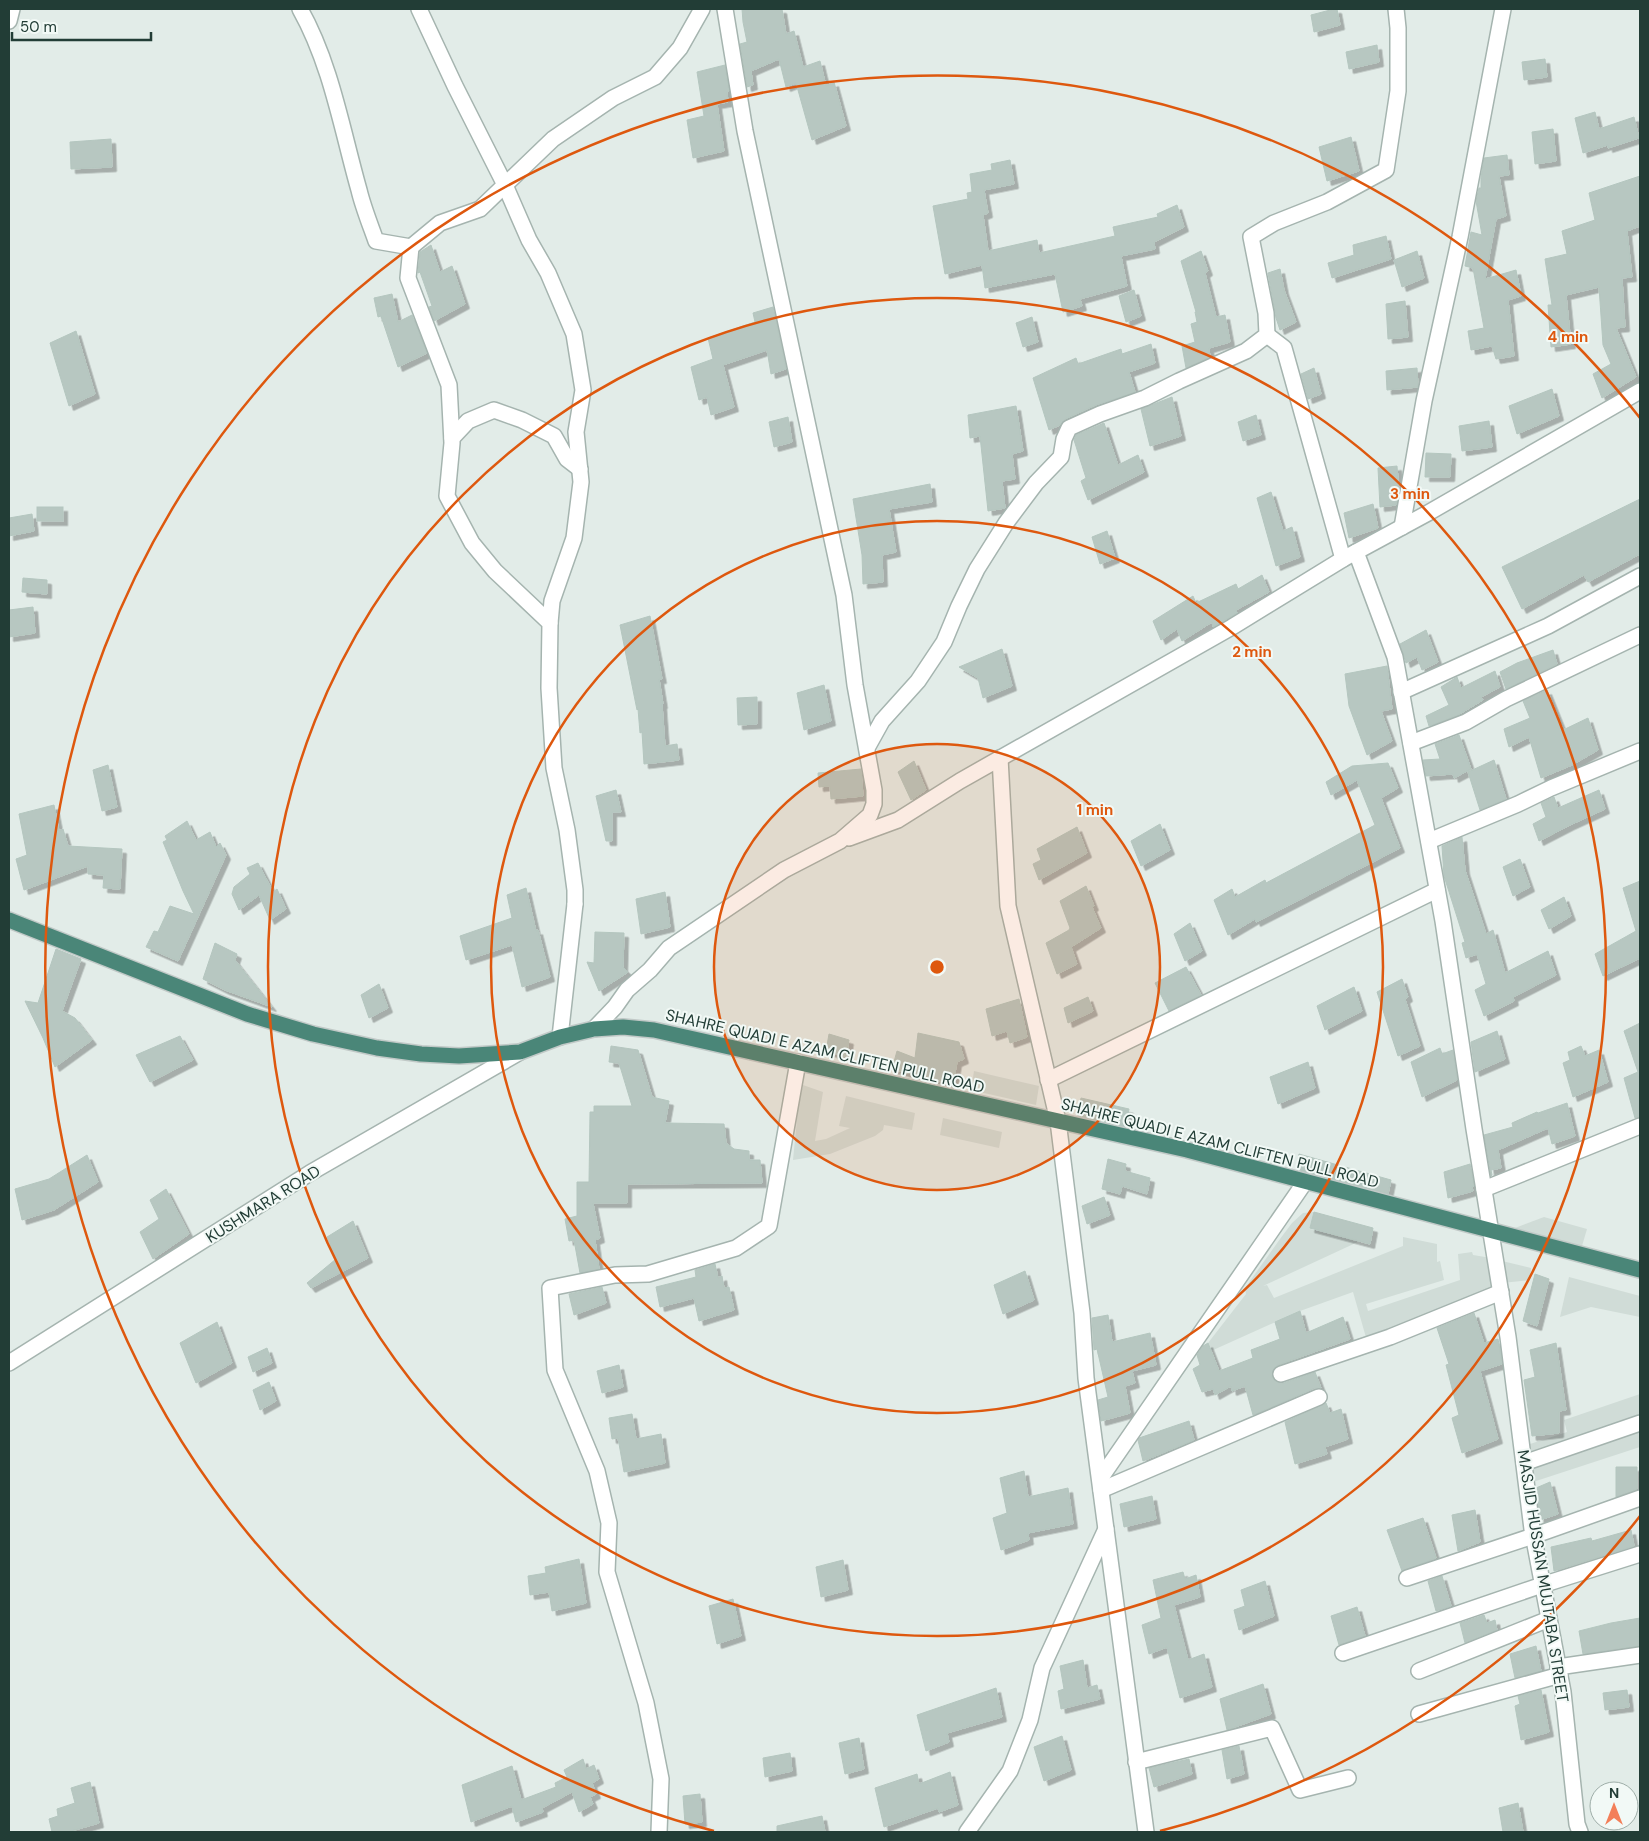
<svg xmlns="http://www.w3.org/2000/svg" width="1649" height="1841" viewBox="0 0 1649 1841" font-family="'DM Sans',sans-serif">
<defs>
<filter id="shadow"><feDropShadow dx="4.5" dy="4.5" stdDeviation="0" flood-color="#0004"/></filter>
</defs>
<rect width="100%" height="100%" fill="#e2ece8"/>
<g fill="#d0dcd7">
<polygon points="974,1071 1039,1086 1036,1105 971,1090"/>
<polygon points="803,1085 823,1092 815,1141 826,1139 850,1128 839,1126 846,1096 915,1113 912,1130 884,1125 883,1130 875,1136 830,1154 793,1160 798,1109"/>
<polygon points="943,1118 1002,1132 999,1148 940,1135"/>
<polygon points="1314,1212 1311,1229 1360,1241 1263,1286 1267,1285 1274,1298 1403,1246 1403,1237 1437,1244 1437,1262 1440,1261 1444,1280 1366,1304 1368,1311 1460,1280 1458,1254 1472,1252 1473,1255 1491,1258 1495,1290 1367,1341 1353,1292 1300,1311 1211,1351 1208,1343 1246,1294 1245,1288 1280,1239 1292,1223 1303,1213"/>
<polygon points="1544,1217 1587,1229 1582,1246 1515,1228"/>
<polygon points="1498,1260 1531,1268 1530,1280 1502,1283"/>
<polygon points="1569,1277 1640,1296 1640,1317 1591,1307 1560,1317"/>
<polygon points="1640,1394 1640,1418 1533,1457 1530,1444 1567,1432 1564,1420"/>
<polygon points="1640,1428 1640,1447 1533,1482 1531,1463"/>
</g>
<g fill="#b7c7c1" stroke="#b4c6bf" filter="url(#shadow)">
<polygon points="742,9 782,9 786,34 794,31 803,67 820,61 826,86 834,82 846,126 812,140 796,83 786,87 779,59 751,71 753,85 747,87 740,44 747,42 743,22"/>
<polygon points="1334,9 1337,9 1340,25 1314,32 1311,15"/>
<polygon points="1377,45 1379,62 1349,69 1346,52"/>
<polygon points="1545,59 1547,77 1524,80 1522,62"/>
<polygon points="725,65 729,91 727,92 728,102 717,104 724,151 693,158 687,120 704,116 697,72"/>
<polygon points="1595,112 1599,129 1634,117 1639,138 1608,148 1608,145 1583,153 1575,118"/>
<polygon points="1553,129 1556,161 1535,164 1532,132"/>
<polygon points="1351,137 1359,171 1327,181 1319,147"/>
<polygon points="111,139 112,167 71,169 70,142"/>
<polygon points="1507,155 1509,175 1499,176 1506,216 1496,219 1485,279 1516,270 1521,296 1508,300 1514,356 1496,359 1492,346 1471,350 1468,331 1484,328 1473,268 1465,266 1471,232 1482,235 1476,201 1479,188 1481,188 1481,178 1484,158"/>
<polygon points="1010,160 1014,184 984,190 988,213 983,215 988,251 1037,240 1039,253 1115,236 1113,227 1158,217 1157,214 1177,205 1184,227 1154,242 1155,249 1121,256 1127,286 1080,299 1082,306 1063,312 1055,274 985,288 982,265 945,274 933,206 968,199 967,193 972,192 970,174 992,170 991,164"/>
<polygon points="1640,176 1640,226 1627,231 1632,277 1622,278 1625,327 1616,328 1636,377 1602,398 1593,374 1611,364 1603,345 1599,287 1566,295 1571,344 1551,347 1548,305 1552,305 1545,259 1567,254 1562,231 1595,220 1589,193"/>
<polygon points="1386,236 1391,259 1332,278 1328,263 1354,255 1353,245"/>
<polygon points="431,245 440,272 452,266 465,304 434,321 429,307 432,306 420,272 418,273 420,252"/>
<polygon points="1201,251 1208,271 1205,273 1216,317 1225,315 1230,342 1209,348 1210,357 1186,368 1182,346 1195,342 1191,324 1197,322 1195,312 1196,312 1181,261"/>
<polygon points="1417,251 1424,278 1402,287 1394,260"/>
<polygon points="1280,269 1284,290 1296,322 1280,330 1276,318 1268,273"/>
<polygon points="1134,290 1141,316 1126,322 1119,296"/>
<polygon points="392,294 398,322 412,315 427,353 398,367 381,316 378,317 374,298"/>
<polygon points="1405,301 1408,337 1388,339 1386,304"/>
<polygon points="773,307 786,369 771,374 767,350 723,365 734,407 711,415 707,397 699,400 691,367 713,359 708,338 755,322 753,313"/>
<polygon points="1032,317 1038,342 1023,347 1016,323"/>
<polygon points="76,331 95,394 69,406 50,343"/>
<polygon points="1151,344 1155,363 1129,372 1135,392 1096,405 1065,419 1060,425 1049,430 1033,378 1076,358 1078,364 1121,349 1122,354"/>
<polygon points="1314,368 1321,394 1308,399 1301,374"/>
<polygon points="1417,368 1418,387 1387,390 1386,371"/>
<polygon points="1552,389 1559,416 1517,434 1509,406"/>
<polygon points="1172,397 1181,436 1150,446 1141,409"/>
<polygon points="1016,406 1023,451 1012,454 1015,479 1002,481 1005,508 988,511 980,436 970,438 968,415"/>
<polygon points="1256,415 1261,435 1243,441 1238,422"/>
<polygon points="788,417 792,442 774,447 769,422"/>
<polygon points="1489,421 1492,447 1462,451 1459,426"/>
<polygon points="1104,423 1118,465 1138,455 1144,472 1088,500 1081,481 1086,478 1074,440 1076,435"/>
<polygon points="1426,453 1451,454 1450,477 1425,477"/>
<polygon points="1397,466 1399,492 1396,505 1380,507 1378,468"/>
<polygon points="930,484 932,502 889,509 896,552 882,555 883,582 863,584 862,555 853,499"/>
<polygon points="1271,492 1283,531 1292,527 1300,557 1276,566 1257,498"/>
<polygon points="1640,499 1640,554 1588,582 1584,575 1522,609 1502,567"/>
<polygon points="1373,504 1378,528 1349,538 1344,513"/>
<rect x="37" y="507" width="26" height="14"/>
<polygon points="32,514 34,531 9,536 9,518"/>
<polygon points="1107,531 1115,558 1100,564 1092,537"/>
<polygon points="1262,575 1269,592 1236,610 1237,613 1213,627 1212,622 1182,641 1177,629 1161,640 1153,621 1193,596 1196,603 1236,584 1238,589"/>
<polygon points="23,578 47,580 47,594 22,592"/>
<polygon points="33,607 35,633 9,637 9,610"/>
<polygon points="650,616 662,679 659,679 663,704 662,704 665,746 677,744 679,760 644,764 642,732 640,733 638,709 637,710 620,625"/>
<polygon points="1426,630 1438,662 1422,670 1417,657 1406,663 1400,644"/>
<polygon points="1002,649 1012,686 983,698 978,678 959,667"/>
<polygon points="1553,650 1557,664 1506,689 1500,672 1517,663"/>
<polygon points="1387,666 1392,709 1381,711 1392,741 1367,755 1349,706 1345,674"/>
<polygon points="1495,671 1500,687 1481,697 1483,700 1458,715 1429,726 1426,716 1449,705 1441,687 1457,677 1461,688"/>
<polygon points="824,685 831,721 804,730 797,693"/>
<polygon points="1547,690 1563,730 1588,718 1598,750 1572,765 1541,778 1529,737 1509,747 1504,729 1530,718 1523,701"/>
<polygon points="757,697 757,724 738,725 737,698"/>
<polygon points="1459,735 1471,769 1454,778 1453,774 1426,776 1423,760 1440,759 1435,744"/>
<polygon points="1494,760 1506,799 1480,810 1468,772"/>
<polygon points="914,761 926,790 911,800 898,772"/>
<polygon points="1388,763 1398,788 1381,798 1400,848 1256,922 1255,919 1228,935 1214,900 1232,889 1235,897 1265,880 1266,883 1375,825 1357,780 1331,795 1326,782 1352,766"/>
<polygon points="108,765 117,807 102,811 93,770"/>
<polygon points="861,769 863,796 831,799 830,786 819,787 818,773"/>
<polygon points="616,790 621,812 612,812 612,841 606,841 596,796"/>
<polygon points="1599,790 1605,809 1570,825 1539,841 1533,824 1546,817 1541,803 1554,797 1558,808"/>
<polygon points="54,805 59,831 63,829 68,846 122,849 120,889 103,888 104,875 88,874 88,866 24,890 16,859 27,855 19,814"/>
<polygon points="187,821 196,840 210,832 216,847 220,843 226,855 178,961 146,947 154,931 158,932 170,906 194,914 183,891 163,842 167,840 165,836"/>
<polygon points="1160,824 1170,850 1141,866 1131,841"/>
<polygon points="1077,827 1087,853 1039,880 1033,864 1041,860 1037,849"/>
<polygon points="1462,837 1465,870 1486,934 1493,930 1505,973 1548,951 1556,975 1513,997 1514,1001 1484,1016 1475,990 1486,984 1477,954 1466,958 1462,943 1465,942 1444,876 1442,846"/>
<polygon points="1520,859 1530,887 1513,896 1503,867"/>
<polygon points="258,863 273,892 277,889 286,909 270,920 259,895 239,910 232,894 234,887 250,874 247,868"/>
<polygon points="1640,881 1640,958 1603,976 1595,954 1636,931 1623,888"/>
<polygon points="1086,886 1094,906 1092,907 1101,928 1071,947 1077,964 1057,974 1046,943 1069,930 1070,928 1060,901"/>
<polygon points="526,888 536,931 538,930 550,977 522,987 512,945 466,960 460,936 512,918 507,895"/>
<polygon points="665,892 670,927 641,934 636,899"/>
<polygon points="1564,897 1571,916 1549,929 1541,910"/>
<polygon points="1190,923 1202,951 1185,961 1174,934"/>
<polygon points="595,932 624,933 623,967 628,972 599,991 587,962 594,963"/>
<polygon points="215,943 237,954 235,960 272,1007 225,990 203,979"/>
<polygon points="56,949 81,959 62,1011 75,1018 92,1040 55,1067 43,1038 25,1001 38,1003"/>
<polygon points="1186,967 1201,995 1169,1011 1155,983"/>
<polygon points="1402,979 1408,997 1405,999 1420,1046 1398,1056 1377,992"/>
<polygon points="379,984 388,1008 369,1018 361,995"/>
<polygon points="1354,987 1362,1011 1325,1030 1317,1006"/>
<polygon points="1088,997 1093,1011 1068,1023 1064,1008"/>
<polygon points="1019,999 1027,1037 1010,1043 1007,1031 992,1036 986,1009"/>
<polygon points="1640,1023 1640,1117 1635,1118 1624,1078 1638,1072 1624,1031"/>
<polygon points="1497,1031 1505,1059 1475,1072 1471,1042"/>
<polygon points="918,1033 959,1042 964,1059 957,1062 953,1084 892,1069 897,1051 915,1058"/>
<polygon points="829,1034 849,1040 846,1057 826,1051"/>
<polygon points="180,1036 193,1060 150,1082 136,1055"/>
<polygon points="611,1046 638,1050 652,1097 669,1101 665,1123 724,1124 726,1143 734,1149 749,1151 749,1160 760,1160 762,1183 627,1184 627,1203 593,1203 600,1238 595,1240 599,1269 580,1273 574,1240 569,1241 565,1219 577,1216 577,1182 589,1182 590,1112 594,1112 594,1106 632,1106 619,1063 609,1062"/>
<polygon points="1581,1046 1585,1056 1599,1050 1608,1082 1573,1097 1563,1063 1570,1060 1568,1052"/>
<polygon points="1440,1048 1442,1054 1453,1050 1457,1080 1422,1097 1411,1062"/>
<polygon points="1308,1062 1315,1088 1278,1104 1270,1077"/>
<polygon points="1081,1098 1129,1109 1126,1127 1078,1116"/>
<polygon points="1567,1103 1575,1136 1552,1144 1548,1128 1498,1150 1501,1168 1491,1170 1492,1175 1491,1176 1484,1135 1513,1127 1512,1123 1537,1112 1538,1113"/>
<polygon points="1299,1154 1391,1180 1388,1194 1296,1169"/>
<polygon points="87,1155 98,1182 54,1210 22,1220 15,1189 49,1179"/>
<polygon points="1108,1159 1126,1164 1125,1171 1150,1178 1147,1194 1122,1186 1120,1194 1102,1189"/>
<polygon points="1470,1164 1474,1186 1472,1187 1473,1191 1448,1198 1444,1172"/>
<polygon points="166,1189 189,1234 153,1259 140,1232 159,1219 150,1200"/>
<polygon points="1104,1197 1110,1215 1087,1224 1082,1206"/>
<polygon points="1314,1212 1373,1228 1370,1244 1310,1228"/>
<polygon points="353,1221 368,1258 311,1288 307,1283 336,1259 327,1237"/>
<polygon points="715,1264 718,1278 722,1276 724,1288 729,1287 734,1310 699,1321 694,1298 660,1307 656,1287 696,1277 695,1270"/>
<polygon points="1025,1271 1034,1300 1003,1314 994,1285"/>
<polygon points="1535,1274 1549,1279 1537,1326 1523,1321"/>
<polygon points="602,1287 606,1303 574,1315 569,1294"/>
<polygon points="1300,1311 1306,1333 1343,1317 1350,1339 1278,1365 1274,1368 1272,1377 1275,1381 1284,1383 1315,1372 1321,1388 1315,1388 1253,1415 1245,1386 1232,1391 1231,1386 1215,1395 1213,1389 1202,1392 1193,1369 1200,1365 1197,1355 1203,1346 1208,1343 1219,1371 1253,1358 1251,1350 1280,1339 1275,1322"/>
<polygon points="1474,1313 1484,1343 1498,1339 1499,1344 1502,1364 1480,1371 1498,1439 1462,1453 1452,1418 1459,1415 1446,1365 1449,1364 1437,1328"/>
<polygon points="1108,1315 1112,1342 1150,1333 1156,1365 1132,1371 1135,1383 1125,1386 1130,1413 1101,1421 1098,1400 1108,1397 1097,1349 1094,1350 1092,1318"/>
<polygon points="217,1322 232,1363 196,1383 180,1343"/>
<polygon points="1556,1343 1566,1410 1559,1411 1559,1433 1532,1436 1524,1380 1535,1377 1530,1350"/>
<polygon points="267,1348 272,1363 253,1372 248,1357"/>
<polygon points="619,1365 623,1387 602,1393 597,1371"/>
<polygon points="269,1382 276,1401 260,1410 253,1390"/>
<polygon points="1326,1403 1330,1413 1341,1409 1348,1439 1325,1447 1327,1454 1295,1464 1285,1422"/>
<polygon points="632,1414 636,1439 661,1434 665,1463 624,1472 618,1438 612,1439 609,1418"/>
<polygon points="1189,1421 1194,1440 1143,1461 1138,1440 1139,1438"/>
<polygon points="1616,1467 1637,1467 1637,1489 1616,1497"/>
<polygon points="1024,1471 1028,1497 1068,1488 1073,1524 1028,1533 1029,1540 1001,1550 993,1518 1007,1513 1000,1478"/>
<polygon points="1550,1482 1558,1514 1540,1520 1536,1488"/>
<polygon points="1152,1496 1156,1519 1124,1527 1120,1504"/>
<polygon points="1475,1510 1480,1542 1458,1551 1452,1515"/>
<polygon points="1423,1518 1436,1558 1402,1571 1387,1530"/>
<polygon points="1631,1530 1634,1546 1554,1571 1551,1547 1591,1538 1592,1541"/>
<polygon points="579,1559 586,1603 552,1611 549,1592 530,1595 528,1576 546,1573 545,1567"/>
<polygon points="843,1560 848,1590 821,1597 816,1567"/>
<polygon points="1183,1572 1185,1579 1196,1575 1200,1597 1174,1605 1188,1660 1204,1654 1212,1687 1180,1698 1167,1647 1149,1654 1142,1625 1161,1618 1153,1580"/>
<polygon points="1442,1576 1451,1606 1436,1611 1428,1581"/>
<polygon points="1265,1581 1274,1616 1239,1630 1234,1610 1245,1606 1241,1590"/>
<polygon points="733,1599 741,1636 717,1644 709,1606"/>
<polygon points="1357,1607 1365,1636 1339,1645 1331,1616"/>
<polygon points="1484,1615 1487,1623 1495,1620 1497,1630 1465,1643 1460,1623"/>
<polygon points="1640,1618 1640,1646 1583,1654 1579,1631 1611,1623"/>
<polygon points="1536,1646 1541,1671 1515,1678 1510,1654"/>
<polygon points="1083,1660 1087,1688 1097,1685 1100,1699 1061,1709 1058,1691 1064,1689 1060,1666"/>
<polygon points="1263,1684 1271,1714 1227,1730 1220,1699"/>
<polygon points="996,1688 1002,1717 947,1733 949,1742 926,1751 917,1715"/>
<polygon points="1541,1690 1549,1732 1521,1740 1515,1706 1520,1704 1518,1696"/>
<polygon points="1627,1690 1629,1707 1605,1710 1603,1693"/>
<polygon points="1062,1736 1071,1770 1044,1781 1034,1747"/>
<polygon points="859,1738 864,1769 845,1774 839,1743"/>
<polygon points="1239,1746 1244,1774 1227,1779 1222,1750"/>
<polygon points="790,1753 792,1771 765,1777 763,1758"/>
<polygon points="583,1759 586,1769 594,1765 599,1779 592,1783 596,1794 590,1797 593,1804 579,1812 572,1792 542,1808 543,1812 516,1822 512,1806 471,1822 462,1785 512,1766 521,1800 556,1787 555,1783 567,1777 564,1770"/>
<polygon points="1189,1759 1192,1774 1154,1787 1149,1768"/>
<polygon points="950,1772 958,1805 939,1812 938,1808 884,1827 875,1788 917,1774 919,1784"/>
<polygon points="90,1782 99,1823 68,1832 52,1832 49,1819 58,1816 57,1809 75,1803 71,1788"/>
<polygon points="700,1794 702,1822 685,1824 683,1796"/>
<polygon points="1518,1803 1523,1832 1503,1832 1499,1808"/>
<polygon points="822,1816 825,1832 777,1832 777,1826"/>
</g>
<g fill="none" stroke-linecap="round" stroke-linejoin="round">
<g stroke="#a5b4af" stroke-width="18">
<g id="pedestrian">
<path d="M300,9C331,64 342,130 359,190C363,207 370,224 376,241L411,247L408,278L449,385L452,443L447,496L472,543L495,571L550,623L549,688L554,768L567,830L575,890V904"/>
<polyline points="419,9 455,86 505,185 529,240 548,273 574,334 583,390 576,432 581,482 574,538 552,601 550,623"/>
<polyline points="1267,335 1284,348 1343,559"/>
<polyline points="452,438 468,421 494,410 522,420 554,436 567,459 580,469"/>
<polyline points="1401,692 1548,626 1640,576"/>
<polyline points="1411,743 1466,722 1506,699 1640,635"/>
<polyline points="1429,841 1518,804 1551,788 1640,751"/>
<polyline points="1281,1374 1390,1337 1501,1292"/>
<polyline points="1101,1490 1319,1397"/>
<polyline points="1407,1578 1533,1536 1640,1498"/>
<polyline points="1343,1653 1542,1585 1640,1554"/>
<polyline points="1558,1667 1640,1655"/>
<polyline points="1419,1671 1549,1619"/>
<polyline points="1419,1714 1560,1675"/>
<polyline points="1136,1762 1272,1728 1300,1790 1348,1778"/>
</g>
</g>
<g stroke="#a5b4af" stroke-width="18">
<g id="minor">
<polyline points="9,21 12,9"/>
<polyline points="411,247 440,223 480,209 553,139 613,98 655,77 680,48 702,9"/>
<polyline points="1402,527 1424,401 1460,237 1503,9"/>
<polyline points="1356,552 1395,657 1443,921 1474,1129 1508,1337 1532,1529 1563,1692 1577,1824 1580,1832"/>
<polyline points="867,748 882,721 918,681 944,642 959,606 977,569 1006,523 1036,483 1061,457 1064,439 1069,428 1100,414 1145,398 1179,381 1246,351 1267,335 1266,313 1251,237 1274,223 1327,202 1386,170 1398,91 1398,28 1396,9"/>
<polyline points="1000,758 1008,906 1058,1121"/>
<polyline points="849,838 898,820 960,781 1232,627 1343,559 1428,513 1640,391"/>
<polyline points="594,1029 615,1007 627,990 650,970 669,948 784,870 840,841 870,815 874,804 874,790 855,685 844,595 745,131 725,9"/>
<polyline points="560,1037 575,904"/>
<polyline points="1048,1080 1437,890"/>
<polyline points="1484,1189 1640,1126"/>
<polyline points="9,1363 310,1173 520,1052"/>
<polyline points="1524,1463 1640,1423"/>
<polyline points="1100,1479 1305,1182"/>
<polyline points="659,1832 661,1779 646,1703 607,1572 609,1523 597,1471 555,1370 550,1288 615,1275 648,1274 736,1248 769,1226 798,1062"/>
<polyline points="967,1832 1010,1771 1030,1720 1042,1668 1106,1529"/>
</g>
</g>
<g stroke="#a5b4af" stroke-width="18">
<polyline id="tertiary" points="1058,1121 1082,1313 1086,1378 1146,1832"/>
</g>
<g stroke="#c1c9c7" stroke-width="18">
<polyline id="trunk" points="9,920 247,1014 313,1034 377,1048 421,1054 459,1056 520,1052 560,1037 594,1029 623,1027 654,1030 1187,1150 1640,1270"/>
</g>
<use href="#pedestrian" stroke="#fff" stroke-width="15"/>
<use href="#minor" stroke="#fff" stroke-width="15"/>
<use href="#tertiary" stroke="#fff" stroke-width="15"/>
<use href="#trunk" stroke="#4a8678" stroke-width="15"/>
</g>
<circle cx="937" cy="967" r="223" fill="#de580e" fill-opacity=".12"/>
<g fill="none" stroke="#de580e" stroke-width="2.5">
<circle cx="937" cy="967" r="223"/>
<circle cx="937" cy="967" r="446"/>
<circle cx="937" cy="967" r="669"/>
<path d="M1640 1516A892 892 0 0 1 1160 1831M714 1831A892 892 0 1 1 1640 418"/>
</g>
<g text-anchor="middle" dominant-baseline="central" stroke-width="4" stroke-linejoin="round" paint-order="stroke">
<g font-size="16" fill="#223d36" stroke="#f2f9f6">
<text transform="translate(825 1051) rotate(13)">SHAHRE QUADI E AZAM CLIFTEN PULL ROAD</text>
<text transform="translate(1220 1143) rotate(14)">SHAHRE QUADI E AZAM CLIFTEN PULL ROAD</text>
<text transform="translate(263 1204) rotate(-32)">KUSHMARA ROAD</text>
<text transform="translate(1543 1576) rotate(81)">MASJID HUSSAN MUJTABA STREET</text>
</g>
</g>
<circle cx="937" cy="967" r="8" fill="#de580e" stroke="#f2f9f6" stroke-width="2.5"/>
<g font-size="15" text-anchor="middle" font-weight="bold" fill="#de580e" stroke="#f2f9f6" stroke-width="4" stroke-linejoin="round" paint-order="stroke">
<text x="1568" y="342">4 min</text>
<text x="1410" y="499">3 min</text>
<text x="1252" y="657">2 min</text>
<text x="1095" y="815">1 min</text>
</g>
<rect width="1649" height="1841" fill="none" stroke="#223d36" stroke-width="20"/>
<g transform="translate(1614 1806)"><circle r="24" fill="#f2f9f6" stroke="#9faea9"/>
<path d="M0-4L9 19L0 12L-9 19Z" fill="#f37f59"/>
<text y="-8" font-size="14" font-weight="bold" text-anchor="middle" fill="#223d36">N</text>
</g>
<path d="M12 32v8h139v-8" fill="none" stroke="#223d36" stroke-width="2.5"/>
<text x="20" y="32" font-size="15" fill="#223d36" stroke="#f2f9f6" stroke-width="4" paint-order="stroke">50 m</text>
</svg>
